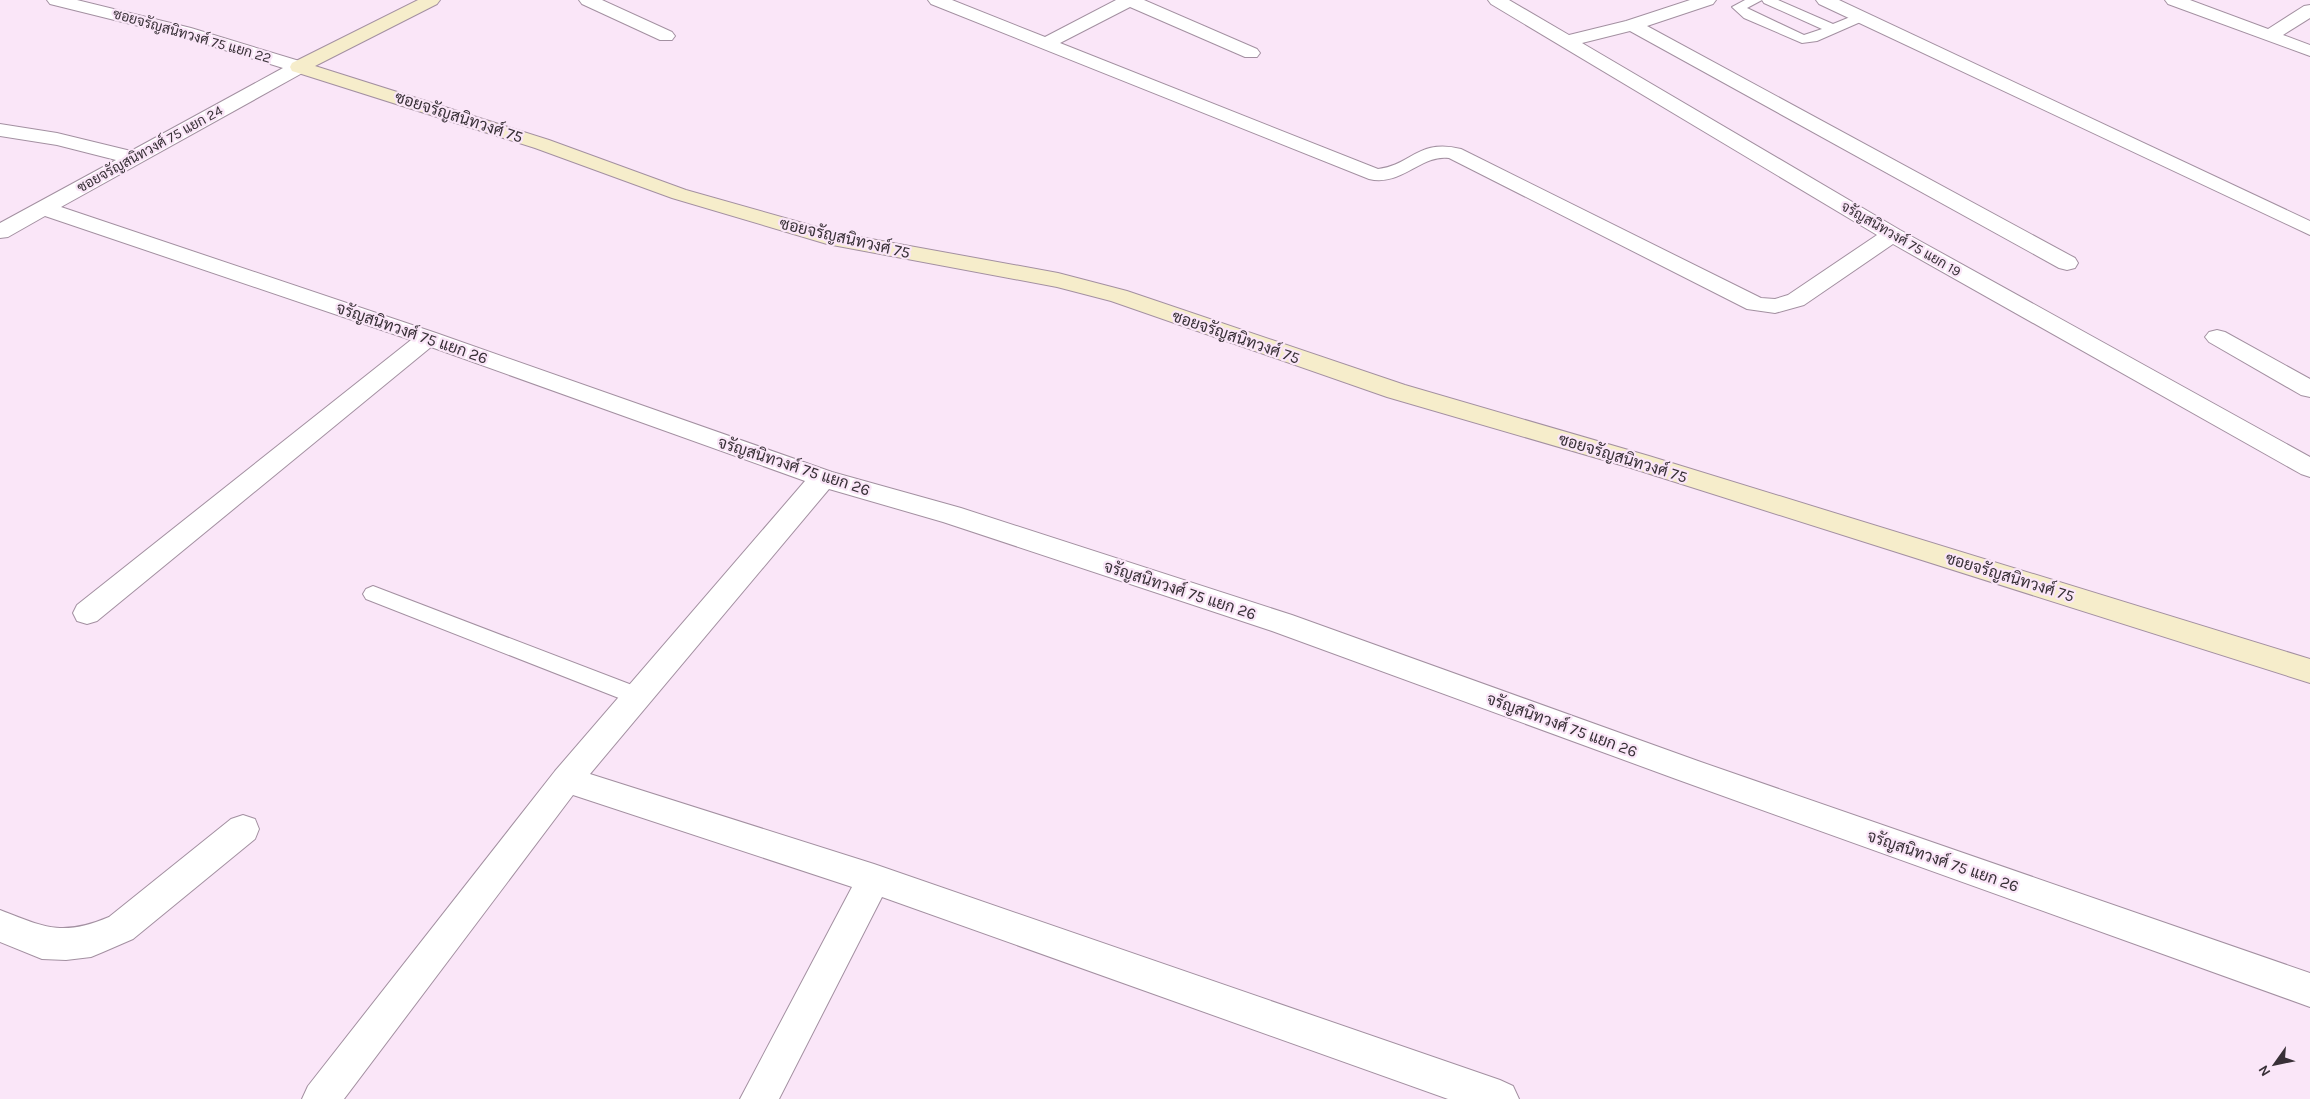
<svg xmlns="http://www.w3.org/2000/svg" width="2310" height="1099" viewBox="0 0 2310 1099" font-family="Karla,Sarabun,sans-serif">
<rect width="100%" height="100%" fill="#fae6f8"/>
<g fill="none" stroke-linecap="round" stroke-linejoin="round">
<g stroke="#a390a1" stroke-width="2">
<g id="lane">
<path d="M1745,0H1778L1833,24L1860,13L1866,17L1865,20L1817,41L1802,43L1744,18L1732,7ZM1762,0L1764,3L1822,29L1804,35L1747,8Z"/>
<polygon points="373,586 645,690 648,696 645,702 637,705 629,702 366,599 363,594 366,589"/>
</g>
</g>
<g stroke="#a390a1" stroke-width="2">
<g id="street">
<polygon points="47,0 77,0 191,28 306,63 308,67 306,71 61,207 436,333 832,472 961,508 1292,615 1698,761 2310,973 2310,1007 1676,779 1272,631 943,522 829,489 590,774 874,864 1500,1080 1513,1086 1519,1099 1448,1099 882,897 779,1099 740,1099 852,887 573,795 344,1099 302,1099 308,1086 555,771 805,481 431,347 97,621 87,624 77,621 73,613 77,605 411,340 45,216 8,237 0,238 0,223 116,160 57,145 0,136 0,124 57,133 131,151 283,68 179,36 50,4"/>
<polygon points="579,0 602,0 672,32 675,36 672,40 660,40 582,4"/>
<path d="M928,0H952L1045,37L1116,0H1144L1257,49L1260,53L1257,57H1245L1130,7L1060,43L1378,169C1411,165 1419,138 1461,149L1761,298L1775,299L1788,295L1877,235L1491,4L1488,0H1509L1569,35L1626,21L1690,0H1716L1713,4L1647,26L2075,258L2078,263L2075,268L2067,270L2059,268L1630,31L1582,43L1900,230L2310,457V477L2301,474L1893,244L1804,305L1775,313L1747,309L1449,158C1421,154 1401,187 1369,179L931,4Z"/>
<polygon points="1816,0 1839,0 2310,221 2310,235 1819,4"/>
<polygon points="2165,0 2190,0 2268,29 2304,6 2310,5 2310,18 2283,35 2310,45 2310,56 2168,4"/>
<polygon points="2217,330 2225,332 2310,379 2310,397 2301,395 2209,342 2205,337 2209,332"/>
<path d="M243,815L255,819L259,829L255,839L133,939L103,952L91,957L66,960L42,959L0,942V910C44,927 62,937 109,917L231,819Z"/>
</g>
</g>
<g stroke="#a390a1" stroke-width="2">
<polygon id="secondary" points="418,0 440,0 437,4 315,66 549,140 686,190 838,233 1058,273 1127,291 1405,385 1649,456 2310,659 2310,683 1631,468 1387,397 1111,301 1057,287 827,244 672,198 535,148 292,71 290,67 292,63"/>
</g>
<use href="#lane" fill="#fff" fill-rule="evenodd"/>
<use href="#street" fill="#fff" fill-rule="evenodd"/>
<use href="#secondary" fill="#f6edcb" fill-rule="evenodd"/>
</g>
<g text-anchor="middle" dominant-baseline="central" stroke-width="4.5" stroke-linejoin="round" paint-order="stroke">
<g font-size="14" fill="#383037" stroke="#fae6f8">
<text transform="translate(192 36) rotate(16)">ซอยจรัญสนิทวงศ์ 75 แยก 22</text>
<text transform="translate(150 149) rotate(-29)">ซอยจรัญสนิทวงศ์ 75 แยก 24</text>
<text transform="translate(1901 239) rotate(30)">จรัญสนิทวงศ์ 75 แยก 19</text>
</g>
<g font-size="16" fill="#383037" stroke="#fae6f8">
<text transform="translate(459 117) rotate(18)">ซอยจรัญสนิทวงศ์ 75</text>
<text transform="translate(845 238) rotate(13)">ซอยจรัญสนิทวงศ์ 75</text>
<text transform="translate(412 333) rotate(19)">จรัญสนิทวงศ์ 75 แยก 26</text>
<text transform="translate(1236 337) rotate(19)">ซอยจรัญสนิทวงศ์ 75</text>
<text transform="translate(1623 458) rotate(17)">ซอยจรัญสนิทวงศ์ 75</text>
<text transform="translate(794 466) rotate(18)">จรัญสนิทวงศ์ 75 แยก 26</text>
<text transform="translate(2010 577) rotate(17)">ซอยจรัญสนิทวงศ์ 75</text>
<text transform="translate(1180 590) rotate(18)">จรัญสนิทวงศ์ 75 แยก 26</text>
<text transform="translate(1562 725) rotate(20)">จรัญสนิทวงศ์ 75 แยก 26</text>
<text transform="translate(1943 861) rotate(19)">จรัญสนิทวงศ์ 75 แยก 26</text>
</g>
</g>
<g transform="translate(2275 1064) rotate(237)" stroke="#fae6f8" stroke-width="4" paint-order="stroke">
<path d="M0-4L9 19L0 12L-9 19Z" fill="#383037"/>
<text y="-8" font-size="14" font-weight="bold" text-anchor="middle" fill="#383037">N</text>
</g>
</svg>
